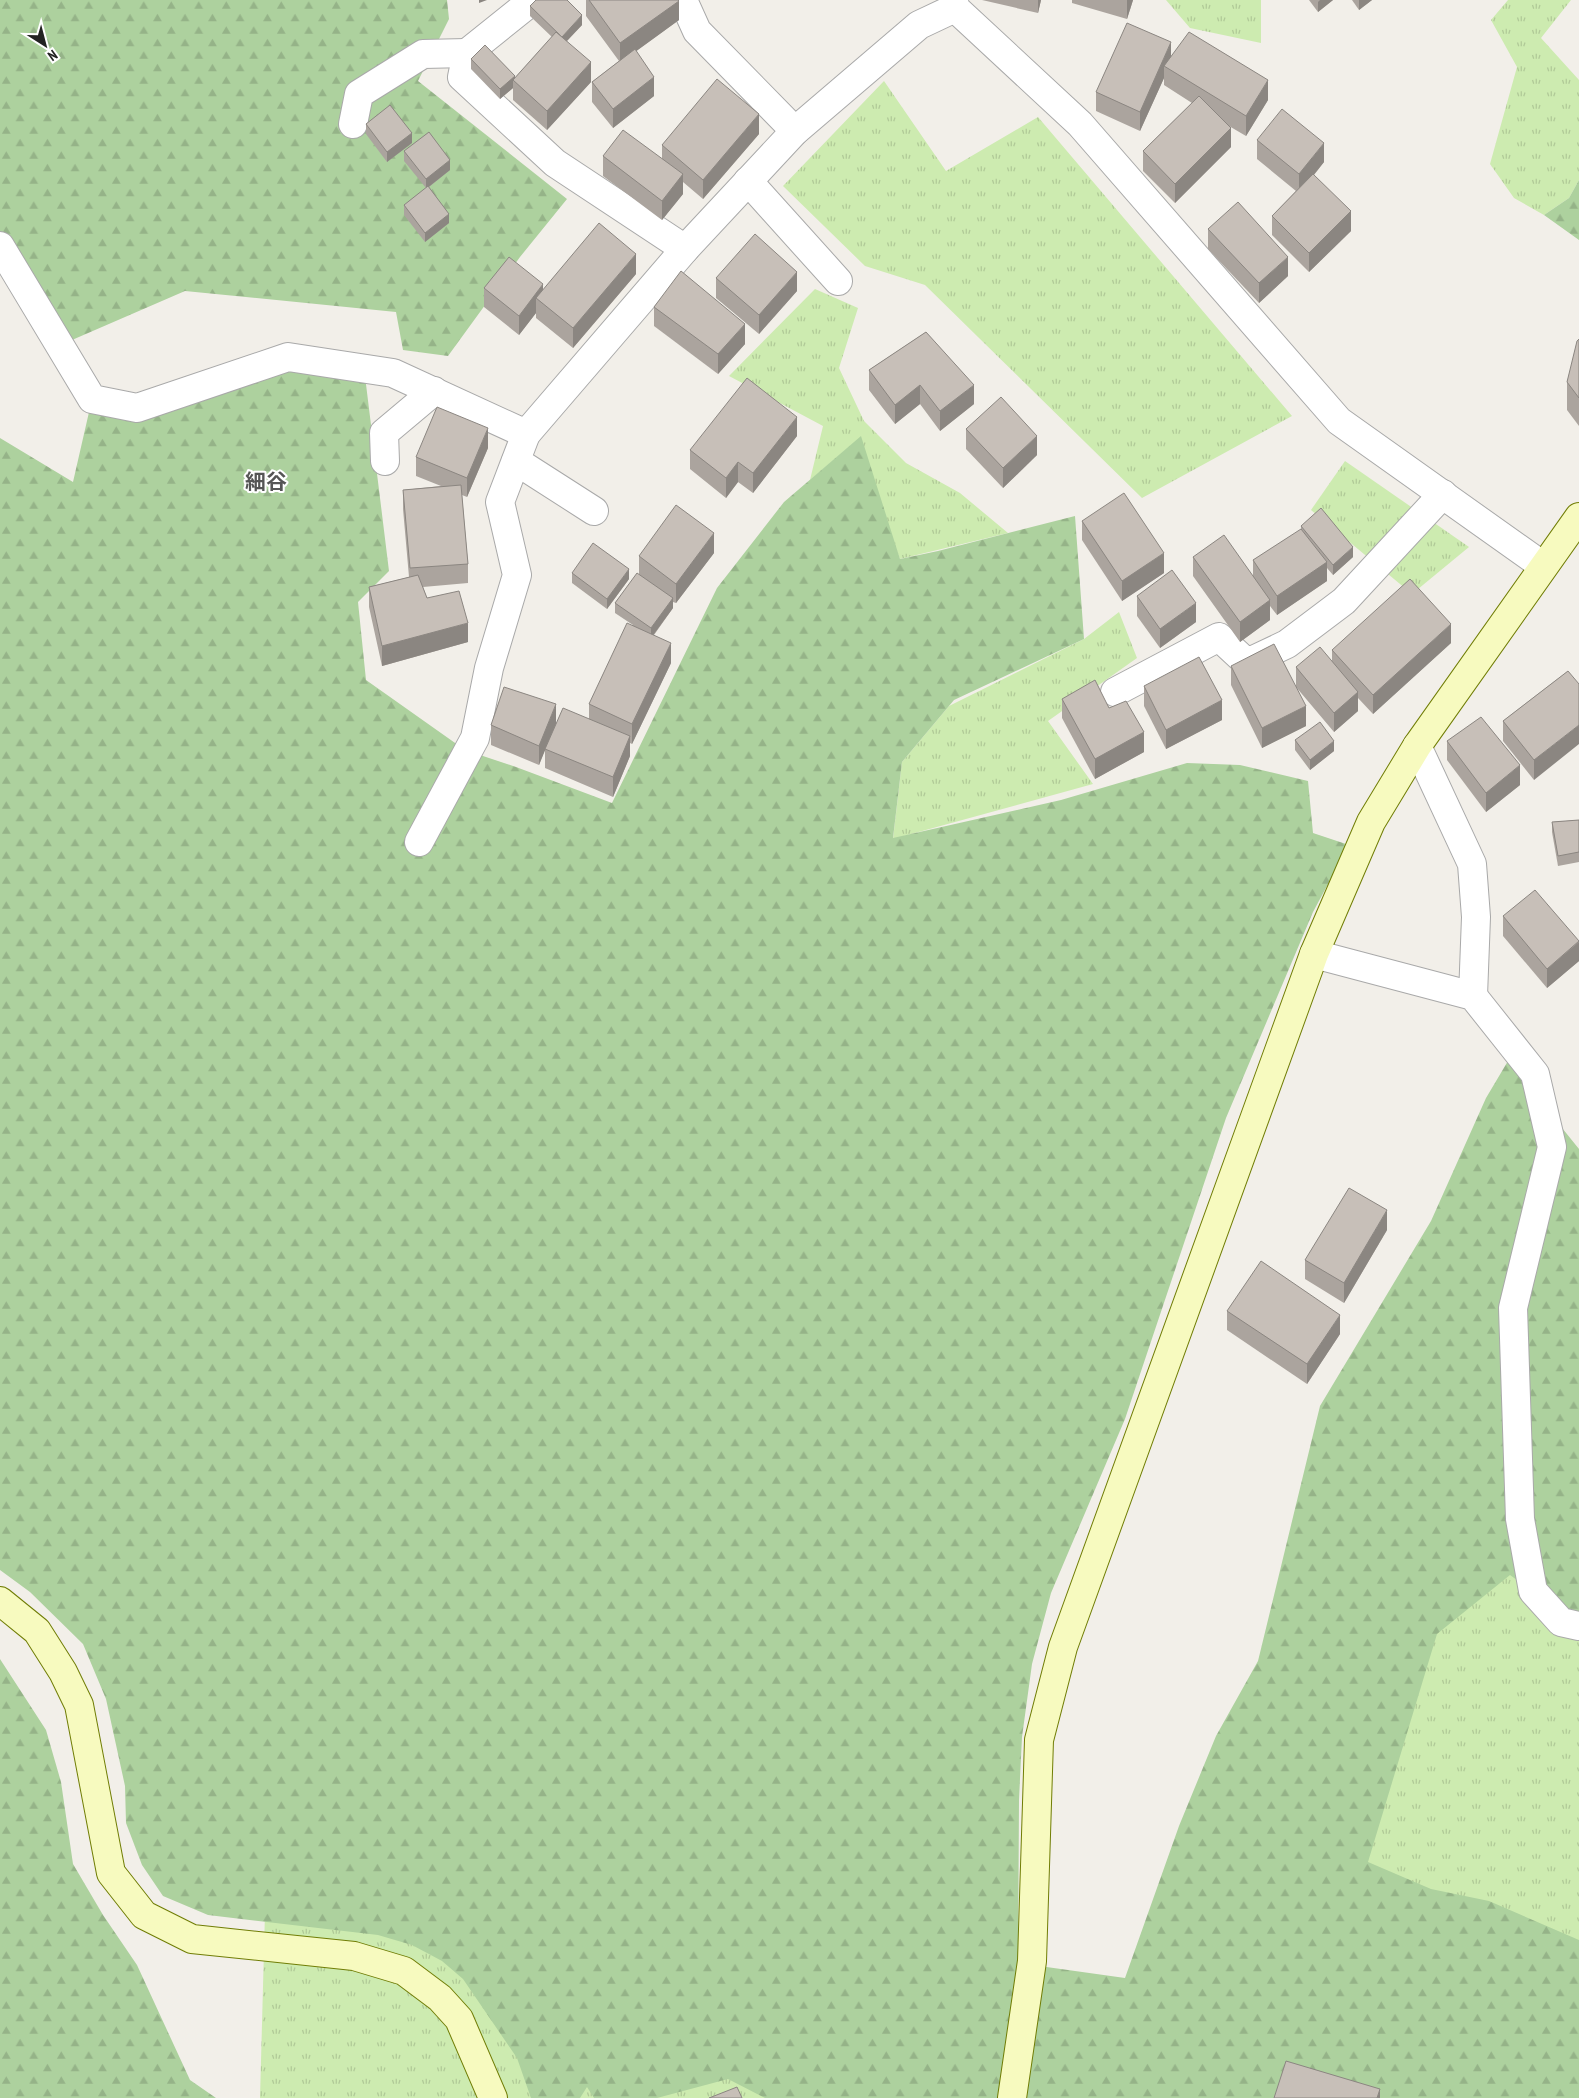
<svg xmlns="http://www.w3.org/2000/svg" width="1579" height="2098" viewBox="0 0 1579 2098" font-family="'PT Sans Narrow','Noto Sans JP',sans-serif">
<defs>
<pattern id="grass-tufts" width="24" height="20" patternUnits="userSpaceOnUse" patternTransform="scale(1.25)"><rect width="24" height="20" fill="#cdebb0"/><path d="M3 7l-1-3M5 7V3M7 7l1-3M15 17l-1-3M17 17v-4M19 17l1-3" fill="none" stroke="#b0c997"/></pattern>
<pattern id="forest-firs" width="22" height="20" patternUnits="userSpaceOnUse" patternTransform="scale(1.25)"><rect width="22" height="20" fill="#add19e"/><path d="M5 1l3.5 6h-7zM16 11l3.5 6h-7z" fill="#95b388"/></pattern>
</defs>
<rect width="100%" height="100%" fill="#f2efe9"/>
<g fill="url(#grass-tufts)">
<polygon points="1166,0 1261,0 1261,43 1190,28"/>
<polygon points="1508,0 1571,0 1541,38 1579,80 1579,180 1569,198 1544,215 1514,198 1490,164 1517,67 1491,20"/>
<polygon points="884,81 946,171 1038,117 1292,416 1142,498 925,285 865,266 783,186"/>
<polygon points="815,289 858,308 839,368 864,421 906,463 960,493 1008,533 900,559 855,442 810,480 823,426 729,376"/>
<polygon points="1345,461 1469,547 1412,594 1311,510"/>
<polygon points="1119,612 1137,658 1048,721 1093,784 893,839 902,762 949,706 1084,639"/>
<polygon points="1440,1453 1579,1456 1579,2098 1171,2032"/>
<polygon points="269,1764 945,2098 260,2098"/>
</g>
<g fill="url(#forest-firs)">
<polygon points="0,0 447,0 449,19 418,81 567,199 520,257 448,356 403,350 396,312 185,291 72,340 0,231"/>
<polygon points="1579,180 1579,240 1544,215 1569,198"/>
<polygon points="268,364 364,368 389,571 358,602 366,680 465,750 516,767 612,803 717,588 784,502 861,436 900,559 938,551 1075,516 1084,639 954,700 902,762 893,838 1061,800 1187,763 1240,765 1308,781 1313,833 1349,845 1313,912 1226,1118 1125,1419 1051,1593 1032,1664 1022,1737 1019,1800 1018,1963 1125,1978 1179,1826 1216,1736 1258,1661 1320,1406 1431,1221 1486,1098 1508,1061 1579,1149 1579,1625 1510,1575 1437,1634 1368,1862 1431,1889 1489,1901 1579,1940 1579,2098 765,2098 728,2079 657,2098 594,2098 587,2087 580,2098 531,2098 517,2058 463,1979 442,1961 412,1945 378,1935 208,1915 163,1896 142,1865 126,1823 125,1786 106,1699 83,1644 30,1592 0,1570 0,438 73,482 92,399 184,392"/>
<polygon points="0,1659 46,1730 61,1782 73,1864 103,1915 137,1965 190,2080 216,2098 0,2098"/>
</g>
<g fill="none" stroke-linecap="round" stroke-linejoin="round">
<g stroke="#a9a9a9" stroke-width="30">
<g id="street">
<polyline points="533,0 467,53 462,77 555,163 685,249"/>
<polyline points="683,0 697,31 795,131"/>
<polyline points="954,0 955,8 1080,124 1339,421 1543,566"/>
<polyline points="353,124 359,94 423,54 467,53"/>
<polyline points="748,181 838,281"/>
<polyline points="0,246 92,399 137,408 288,357 393,373 526,434 685,249 795,131 919,25 955,8"/>
<polyline points="385,461 384,433 434,391"/>
<polyline points="516,461 594,511"/>
<polyline points="1115,692 1219,637 1247,663 1287,644 1344,601 1443,494"/>
<polyline points="1417,746 1472,864 1476,917 1473,996"/>
<polyline points="419,842 475,738 489,668 517,575 500,502 526,434"/>
<polyline points="1314,954 1473,996 1535,1074 1552,1147 1513,1308 1520,1519 1533,1591 1561,1622 1579,1626"/>
</g>
</g>
<g stroke="#707d05" stroke-width="30">
<g id="secondary">
<polyline points="0,1601 37,1631 63,1672 79,1705 111,1873 144,1915 192,1939 354,1956 404,1971 440,1998 459,2019 493,2098"/>
<polyline points="1012,2098 1032,1961 1039,1740 1063,1647 1314,954 1371,822 1417,746 1579,517"/>
</g>
</g>
<use href="#street" stroke="#fff" stroke-width="28"/>
<use href="#secondary" stroke="#f7fabf" stroke-width="28"/>
</g>
<g fill="#aba49e">
<polygon points="586,0 678,0 679,20 636,51 654,96 613,128 592,102 592,82 619,61 586,16"/>
<polygon points="982,0 1041,0 1038,13"/>
<polygon points="1072,0 1133,0 1127,19 1072,3"/>
<polygon points="1309,0 1333,0 1318,12"/>
<polygon points="1352,0 1372,0 1359,10"/>
<polygon points="530,6 582,25 567,41 591,82 547,130 513,100 513,88 500,99 471,69 471,59 515,78 552,37 530,16"/>
<polygon points="1171,56 1268,100 1246,136 1229,126 1231,147 1175,203 1143,171 1143,151 1192,103 1164,85 1164,78 1140,131 1096,111 1096,92"/>
<polygon points="366,124 412,143 387,162 366,134"/>
<polygon points="759,134 703,199 683,182 683,194 662,220 603,176 603,156 662,159 662,145"/>
<polygon points="1257,140 1324,162 1314,175 1351,231 1309,272 1272,235 1272,216 1296,191 1257,159"/>
<polygon points="404,151 450,170 429,187 449,223 425,242 404,215 404,205 426,188 404,161"/>
<polygon points="1208,229 1288,276 1259,303 1208,249"/>
<polygon points="636,274 573,348 536,318 536,313 519,335 484,307 484,288 543,290"/>
<polygon points="716,278 797,291 759,334 716,298"/>
<polygon points="654,307 745,344 718,374 654,326"/>
<polygon points="926,332 974,404 940,431 920,404 895,424 869,390 869,370"/>
<polygon points="1579,339 1579,426 1567,410 1567,382"/>
<polygon points="966,429 1037,455 1003,488 966,449"/>
<polygon points="797,436 753,493 738,482 726,498 690,469 690,450"/>
<polygon points="488,448 467,497 462,495 468,564 468,583 423,587 427,598 468,642 382,666 369,607 369,587 409,577 403,509 403,490 441,486 416,476 416,457"/>
<polygon points="1082,521 1164,573 1122,601 1082,540"/>
<polygon points="1301,526 1353,557 1333,575 1327,568 1327,581 1277,615 1270,606 1270,620 1240,642 1193,576 1193,557 1253,576 1253,560 1301,530"/>
<polygon points="714,553 676,603 673,602 673,608 654,635 671,663 632,744 630,743 630,756 613,797 545,768 545,749 539,765 491,745 491,725 556,723 589,719 589,704 633,625 615,613 615,603 639,574 639,556"/>
<polygon points="572,573 629,579 607,609 572,583"/>
<polygon points="1137,596 1196,622 1160,648 1137,616"/>
<polygon points="1451,643 1373,714 1358,698 1358,711 1334,732 1296,687 1306,726 1262,748 1231,685 1231,666 1296,687 1296,667 1332,661 1332,650"/>
<polygon points="1568,671 1534,780 1503,741 1503,721"/>
<polygon points="1144,686 1222,720 1166,749 1144,706"/>
<polygon points="1062,699 1109,708 1144,752 1095,779 1062,718"/>
<polygon points="1295,740 1334,751 1310,770 1295,750"/>
<polygon points="1447,741 1520,785 1486,812 1447,760"/>
<polygon points="1579,820 1579,862 1558,866 1552,832 1552,822"/>
<polygon points="1503,916 1579,941 1579,961 1547,988 1503,936"/>
<polygon points="1387,1230 1344,1303 1305,1279 1305,1260"/>
<polygon points="1227,1311 1340,1334 1307,1384 1227,1330"/>
</g>
<g fill="#8b8681">
<polygon points="479,0 487,0 479,3"/>
<polygon points="1038,0 1041,0 1038,13"/>
<polygon points="1127,0 1133,0 1127,19"/>
<polygon points="1320,0 1333,0 1318,12 1318,2"/>
<polygon points="1359,0 1372,0 1359,10"/>
<polygon points="679,1 679,20 620,63 620,43"/>
<polygon points="582,15 582,25 562,46 562,37"/>
<polygon points="1171,42 1171,62 1164,66 1164,78 1140,131 1140,112"/>
<polygon points="591,62 591,82 547,130 547,111"/>
<polygon points="515,76 515,82 513,80 513,88 500,99 500,89"/>
<polygon points="654,77 654,96 613,128 613,109"/>
<polygon points="1268,80 1268,100 1246,136 1246,116"/>
<polygon points="759,114 759,134 703,199 703,180"/>
<polygon points="1231,128 1231,147 1175,203 1175,184"/>
<polygon points="412,133 412,143 387,162 387,152"/>
<polygon points="1324,143 1324,162 1299,193 1299,174"/>
<polygon points="450,160 450,170 426,189 426,179"/>
<polygon points="683,174 683,194 662,220 662,201"/>
<polygon points="1351,211 1351,231 1309,272 1309,253"/>
<polygon points="449,214 449,223 425,242 425,233"/>
<polygon points="636,254 636,274 573,348 573,328"/>
<polygon points="1288,257 1288,276 1259,303 1259,283"/>
<polygon points="797,272 797,291 759,334 759,315"/>
<polygon points="543,284 543,304 536,298 536,313 519,335 519,316"/>
<polygon points="745,324 745,344 718,374 718,354"/>
<polygon points="920,385 920,404 895,424 895,405"/>
<polygon points="974,385 974,404 940,431 940,411"/>
<polygon points="797,417 797,436 753,493 753,473"/>
<polygon points="488,428 488,448 467,497 467,478"/>
<polygon points="1037,436 1037,455 1003,488 1003,468"/>
<polygon points="738,462 738,482 726,498 726,478"/>
<polygon points="714,533 714,553 676,603 676,584"/>
<polygon points="1353,547 1353,557 1333,575 1333,565"/>
<polygon points="1164,553 1164,573 1122,601 1122,581"/>
<polygon points="1327,562 1327,581 1277,615 1277,596"/>
<polygon points="629,569 629,579 607,609 607,599"/>
<polygon points="673,598 673,608 651,638 651,628"/>
<polygon points="1270,600 1270,620 1240,642 1240,622"/>
<polygon points="1196,603 1196,622 1160,648 1160,629"/>
<polygon points="468,623 468,642 382,666 382,646"/>
<polygon points="1451,624 1451,643 1373,714 1373,695"/>
<polygon points="671,643 671,663 632,744 632,724"/>
<polygon points="1358,692 1358,711 1334,732 1334,713"/>
<polygon points="1222,700 1222,720 1166,749 1166,730"/>
<polygon points="556,704 556,724 539,765 539,746"/>
<polygon points="1306,706 1306,726 1262,748 1262,728"/>
<polygon points="1579,725 1579,744 1534,780 1534,760"/>
<polygon points="1144,732 1144,752 1095,779 1095,759"/>
<polygon points="630,736 630,756 613,797 613,777"/>
<polygon points="1334,741 1334,751 1310,770 1310,760"/>
<polygon points="1520,765 1520,785 1486,812 1486,793"/>
<polygon points="1579,942 1579,961 1547,988 1547,969"/>
<polygon points="1387,1210 1387,1230 1344,1303 1344,1283"/>
<polygon points="1340,1315 1340,1334 1307,1384 1307,1364"/>
<polygon points="1380,2089 1380,2098 1377,2098"/>
</g>
<g fill="#c7bfb8" stroke="#8b8681">
<polygon points="536,0 567,0 582,15 562,37 530,6"/>
<polygon points="589,0 678,0 679,1 620,43"/>
<polygon points="1127,23 1171,42 1140,112 1096,92"/>
<polygon points="556,32 591,62 547,111 513,80"/>
<polygon points="1189,32 1268,80 1246,116 1164,66"/>
<polygon points="485,45 515,76 500,89 471,59"/>
<polygon points="635,49 654,77 613,109 592,82"/>
<polygon points="717,79 759,114 703,180 662,145"/>
<polygon points="1199,96 1231,128 1175,184 1143,151"/>
<polygon points="390,105 412,133 387,152 366,124"/>
<polygon points="1282,109 1324,143 1299,174 1257,140"/>
<polygon points="623,130 683,174 662,201 603,156"/>
<polygon points="429,132 450,160 426,179 404,151"/>
<polygon points="1313,174 1351,211 1309,253 1272,216"/>
<polygon points="428,186 449,214 425,233 404,205"/>
<polygon points="1238,202 1288,257 1259,283 1208,229"/>
<polygon points="599,223 636,254 573,328 536,298"/>
<polygon points="755,234 797,272 759,315 716,278"/>
<polygon points="509,257 543,284 519,316 484,288"/>
<polygon points="681,271 745,324 718,354 654,307"/>
<polygon points="926,332 974,385 940,411 920,385 895,405 869,370"/>
<polygon points="1579,339 1579,398 1567,382 1577,341"/>
<polygon points="747,378 797,417 753,473 738,462 726,478 690,450"/>
<polygon points="1001,397 1037,436 1003,468 966,429"/>
<polygon points="437,407 488,428 467,478 416,457"/>
<polygon points="461,485 468,564 410,568 403,490"/>
<polygon points="1124,493 1164,553 1122,581 1082,521"/>
<polygon points="676,505 714,533 676,584 639,556"/>
<polygon points="1321,508 1353,547 1333,565 1301,526"/>
<polygon points="1301,529 1327,562 1277,596 1253,560"/>
<polygon points="1224,535 1270,600 1240,622 1193,557"/>
<polygon points="593,543 629,569 607,599 572,573"/>
<polygon points="1172,570 1196,603 1160,629 1137,596"/>
<polygon points="637,573 673,598 651,628 615,603"/>
<polygon points="418,575 427,598 459,591 468,623 382,646 369,587"/>
<polygon points="1410,579 1451,624 1373,695 1332,650"/>
<polygon points="627,623 671,643 632,724 589,704"/>
<polygon points="1274,644 1306,706 1262,728 1231,666"/>
<polygon points="1320,647 1358,692 1334,713 1296,667"/>
<polygon points="1199,657 1222,700 1166,730 1144,686"/>
<polygon points="1568,671 1579,684 1579,725 1534,760 1503,721"/>
<polygon points="1095,680 1109,708 1126,701 1144,732 1095,759 1062,699"/>
<polygon points="504,687 556,704 539,746 491,725"/>
<polygon points="563,708 630,736 613,777 545,749"/>
<polygon points="1481,717 1520,765 1486,793 1447,741"/>
<polygon points="1320,722 1334,741 1310,760 1295,740"/>
<polygon points="1579,820 1579,852 1558,856 1552,822"/>
<polygon points="1535,890 1579,941 1547,969 1503,916"/>
<polygon points="1349,1188 1387,1210 1344,1283 1305,1260"/>
<polygon points="1261,1261 1340,1315 1307,1364 1227,1311"/>
<polygon points="1286,2061 1380,2089 1377,2098 1274,2098"/>
<polygon points="737,2087 742,2098 709,2098"/>
</g>
<g text-anchor="middle" dominant-baseline="central" stroke-width="4" stroke-linejoin="round" paint-order="stroke">
<g font-size="21" font-weight="bold" fill="#555" stroke="#fff">
<text x="266" y="481">細谷</text>
</g>
</g>
<g transform="translate(45 45) rotate(144)" stroke="#ffffff" stroke-width="4" paint-order="stroke">
<path d="M0-4L9 19L0 12L-9 19Z" fill="#222222"/>
<text y="-8" font-size="14" font-weight="bold" text-anchor="middle" fill="#222222">N</text>
</g>
</svg>
